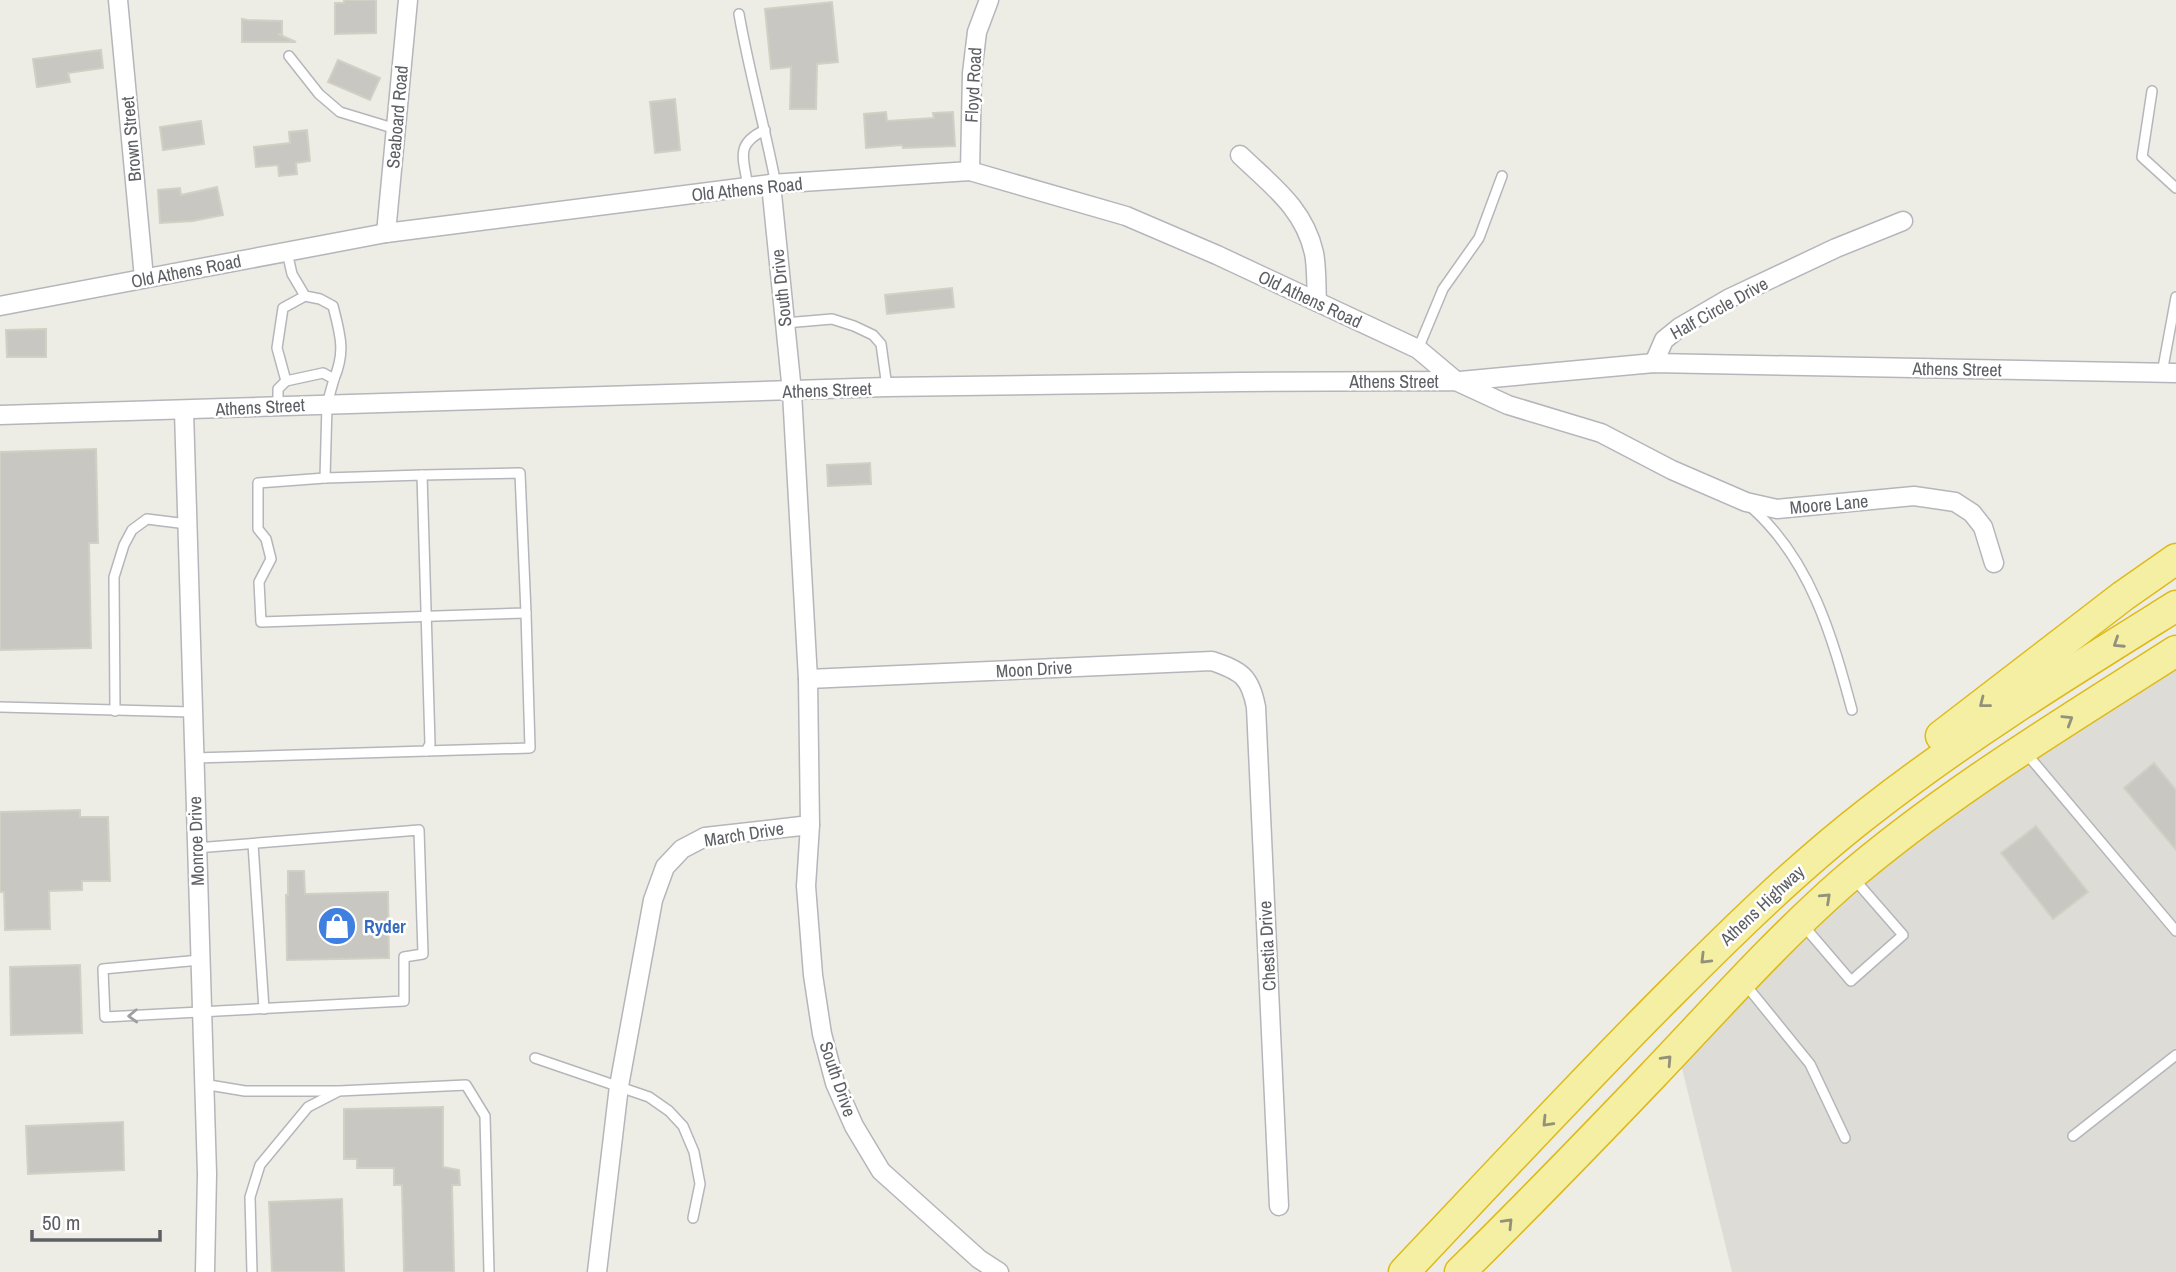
<svg xmlns="http://www.w3.org/2000/svg" width="2176" height="1272" viewBox="0 0 2176 1272" font-family="'Archivo Narrow',sans-serif">
<rect width="100%" height="100%" fill="#eeede5"/>
<polygon fill="#dddcd7" points="2176,639 2176,1272 1732,1272 1673,1032"/>
<g fill="#c9c7c2" stroke="#d2d0c4" stroke-width="2">
<polygon points="344,0 376,0 376,33 335,34 335,3 344,3"/>
<polygon points="832,2 838,62 817,64 816,109 790,109 791,67 771,69 765,9"/>
<polygon points="242,19 247,20 282,21 282,34 278,34 296,42 242,42"/>
<polygon points="101,50 103,68 68,73 70,82 37,87 33,59"/>
<polygon points="338,60 380,78 370,100 328,82"/>
<polygon points="675,99 680,150 655,153 650,102"/>
<polygon points="886,112 887,121 934,118 933,113 953,112 955,146 903,148 902,145 866,148 864,114"/>
<polygon points="201,121 204,144 163,150 160,127"/>
<polygon points="307,130 310,161 296,163 297,174 279,176 278,165 256,167 254,147 290,143 289,132"/>
<polygon points="217,187 223,215 193,221 160,223 158,190 180,188 181,195"/>
<polygon points="952,288 954,307 887,314 885,295"/>
<polygon points="46,329 46,357 7,357 6,330"/>
<polygon points="96,449 98,543 89,543 91,648 0,650 0,452"/>
<polygon points="870,463 871,484 828,486 827,465"/>
<polygon points="2154,763 2176,790 2176,850 2124,788"/>
<polygon points="80,810 80,817 108,817 110,881 82,881 82,890 49,891 50,929 5,930 4,892 0,892 0,812"/>
<polygon points="2036,826 2088,892 2053,919 2001,853"/>
<polygon points="288,871 304,871 305,894 388,892 389,958 287,960 286,895 288,895"/>
<polygon points="80,965 82,1033 11,1035 10,967"/>
<polygon points="443,1107 443,1167 459,1170 460,1185 452,1185 454,1272 404,1272 402,1185 394,1185 394,1168 357,1168 357,1159 344,1159 344,1109"/>
<polygon points="123,1122 124,1170 28,1174 26,1126"/>
<polygon points="342,1199 344,1272 272,1272 269,1202"/>
</g>
<g fill="none" stroke-linecap="round" stroke-linejoin="round">
<g stroke="#b5b6bb" stroke-width="12">
<g id="service">
<path d="M739,14C749,72 765,127 776,185"/>
<polyline points="289,56 319,94 340,112 396,129"/>
<polyline points="2152,91 2142,157 2176,188"/>
<path d="M748,187C744,159 734,144 765,130"/>
<path d="M287,252L292,274L305,296L320,299L333,306C340,334 346,351 334,379"/>
<polyline points="785,323 832,319 854,326 873,335 881,344 887,387"/>
<polyline points="1418,349 1443,289 1479,238 1502,176"/>
<polyline points="2162,373 2176,297"/>
<polyline points="286,381 277,348 283,308 305,296"/>
<polyline points="325,478 258,483 258,529 266,539 271,559 259,582 261,622 526,613 520,473 422,475"/>
<path d="M1752,508C1811,561 1832,636 1852,710"/>
<polyline points="0,707 192,712"/>
<polyline points="115,711 114,577 124,545 132,530 147,519 187,524"/>
<polyline points="426,751 530,748 526,613"/>
<polyline points="2026,753 2176,931"/>
<polyline points="194,758 426,751 430,744 422,475 325,478 327,404 334,379 323,373 286,381 278,389 278,406"/>
<polyline points="253,844 264,1009"/>
<polyline points="196,848 419,830 423,954 404,957 404,1001 105,1017 103,969 200,960"/>
<polyline points="1803,925 1851,981 1903,935 1855,880"/>
<polyline points="1745,984 1810,1064 1845,1138"/>
<polyline points="535,1058 649,1097 669,1111 683,1126 694,1152 700,1184 693,1218"/>
<polyline points="203,1084 245,1091 337,1091"/>
<polyline points="2073,1136 2176,1055"/>
<polyline points="252,1272 250,1197 260,1165 308,1107 339,1091 466,1085 485,1116 489,1272"/>
</g>
</g>
<g stroke="#b5b6bb" stroke-width="21">
<g id="minor">
<polyline points="118,0 144,278"/>
<path d="M1240,155C1271,185 1304,208 1314,253C1317,268 1316,286 1317,302"/>
<polyline points="970,171 972,73 977,32 989,0"/>
<polyline points="771,184 792,392 808,679 810,825 806,886 813,975 822,1034 835,1083 854,1126 881,1171 979,1259 999,1272"/>
<polyline points="386,233 408,0"/>
<polyline points="0,306 386,233 771,184 970,171 1126,216 1217,255 1418,349 1456,381"/>
<polyline points="1654,363 1664,340 1680,327 1728,299 1836,248 1903,221"/>
<polyline points="1460,381 1654,363 2176,373"/>
<polyline points="184,411 207,1174 205,1272"/>
<polyline points="0,415 887,387 1240,382 1456,381 1508,405 1601,433 1672,470 1746,502 1777,509 1914,496 1955,502 1972,513 1983,527 1994,563"/>
<path d="M808,679L1212,661C1241,671 1250,676 1256,707L1279,1206"/>
<polyline points="597,1272 619,1086 653,900 665,867 682,849 705,837 810,825"/>
</g>
</g>
<g stroke="#deba16" stroke-width="33">
<g id="trunk">
<polyline points="1941,736 2123,596 2176,559"/>
<path d="M1404,1272C1492,1179 1580,1084 1671,993C1734,930 1798,867 1869,812C1966,736 2072,671 2176,606"/>
<path d="M1460,1272C1525,1208 1589,1142 1653,1075C1715,1010 1774,943 1842,883C1945,794 2062,724 2176,651"/>
</g>
</g>
<use href="#service" stroke="#fff" stroke-width="9"/>
<use href="#minor" stroke="#fff" stroke-width="18"/>
<use href="#trunk" stroke="#f5efa4" stroke-width="30"/>
</g>
<defs><path id="oneway-chevron" d="M-2-3.5L2.5 0L-2 3.5" fill="none" stroke-width="1.6" stroke-linecap="round" stroke-linejoin="round" transform="scale(1.75)"/></defs>
<g stroke="#92917a">
<use href="#oneway-chevron" transform="translate(2118 643) rotate(147)"/>
<use href="#oneway-chevron" transform="translate(1984 703) rotate(142)"/>
<use href="#oneway-chevron" transform="translate(2068 720) rotate(-32)"/>
<use href="#oneway-chevron" transform="translate(1826 898) rotate(-43)"/>
<use href="#oneway-chevron" transform="translate(1705 959) rotate(135)"/>
<use href="#oneway-chevron" transform="translate(1667 1060) rotate(-47)"/>
<use href="#oneway-chevron" transform="translate(1547 1122) rotate(134)"/>
<use href="#oneway-chevron" transform="translate(1508 1223) rotate(-46)"/>
</g>
<use stroke="#9e9fa2" href="#oneway-chevron" transform="translate(133 1016) rotate(178)"/>
<defs>
<g id="shop-disc" transform="scale(2.0125)"><circle r="9.5" fill="#3f7fe0" stroke="#fff"/><path d="M-5-2.5h2.3a2.7 3.5 0 0 1 5.4 0H5L5.5 6h-11ZM-1.5-2.5h3a1.5 2.3 0 0 0-3 0Z" fill="#fff"/></g>
</defs>
<g fill-rule="evenodd">
<use href="#shop-disc" x="337" y="926"/>
</g>
<g text-anchor="middle" dominant-baseline="central" stroke-width="5" stroke-linejoin="round" paint-order="stroke">
<g font-size="18" fill="#5d5f64" stroke="#fff">
<text transform="translate(973 85) rotate(-87)">Floyd Road</text>
<text transform="translate(397 117) rotate(-85)">Seaboard Road</text>
<text transform="translate(131 139) rotate(-95)">Brown Street</text>
<text transform="translate(747 189) rotate(-6)">Old Athens Road</text>
<text transform="translate(186 271) rotate(-11)">Old Athens Road</text>
<text transform="translate(781 288) rotate(-96)">South Drive</text>
<text transform="translate(1310 299) rotate(25)">Old Athens Road</text>
<text transform="translate(1719 308) rotate(-29)">Half Circle Drive</text>
<text transform="translate(1957 369) rotate(1)">Athens Street</text>
<text x="1394" y="381">Athens Street</text>
<text transform="translate(827 390) rotate(-2)">Athens Street</text>
<text transform="translate(260 407) rotate(-3)">Athens Street</text>
<text transform="translate(1829 504) rotate(-5)">Moore Lane</text>
<text transform="translate(1034 669) rotate(-3)">Moon Drive</text>
<text transform="translate(744 834) rotate(-9)">March Drive</text>
<text transform="translate(196 841) rotate(-92)">Monroe Drive</text>
<text transform="translate(1762 905) rotate(-43)">Athens Highway</text>
<text transform="translate(1267 946) rotate(-93)">Chestia Drive</text>
<text transform="translate(838 1079) rotate(71)">South Drive</text>
</g>
<g font-size="18" font-weight="bold" fill="#366cbe" stroke="#fff" text-anchor="start">
<text x="364" y="926">Ryder</text>
</g>
</g>
<path d="M32 1230v10h128v-10" fill="none" stroke="#5d5f64" stroke-width="3.5"/>
<text x="42" y="1230" font-size="21" fill="#5d5f64" stroke="#ffffff" stroke-width="5" paint-order="stroke">50 m</text>
</svg>
